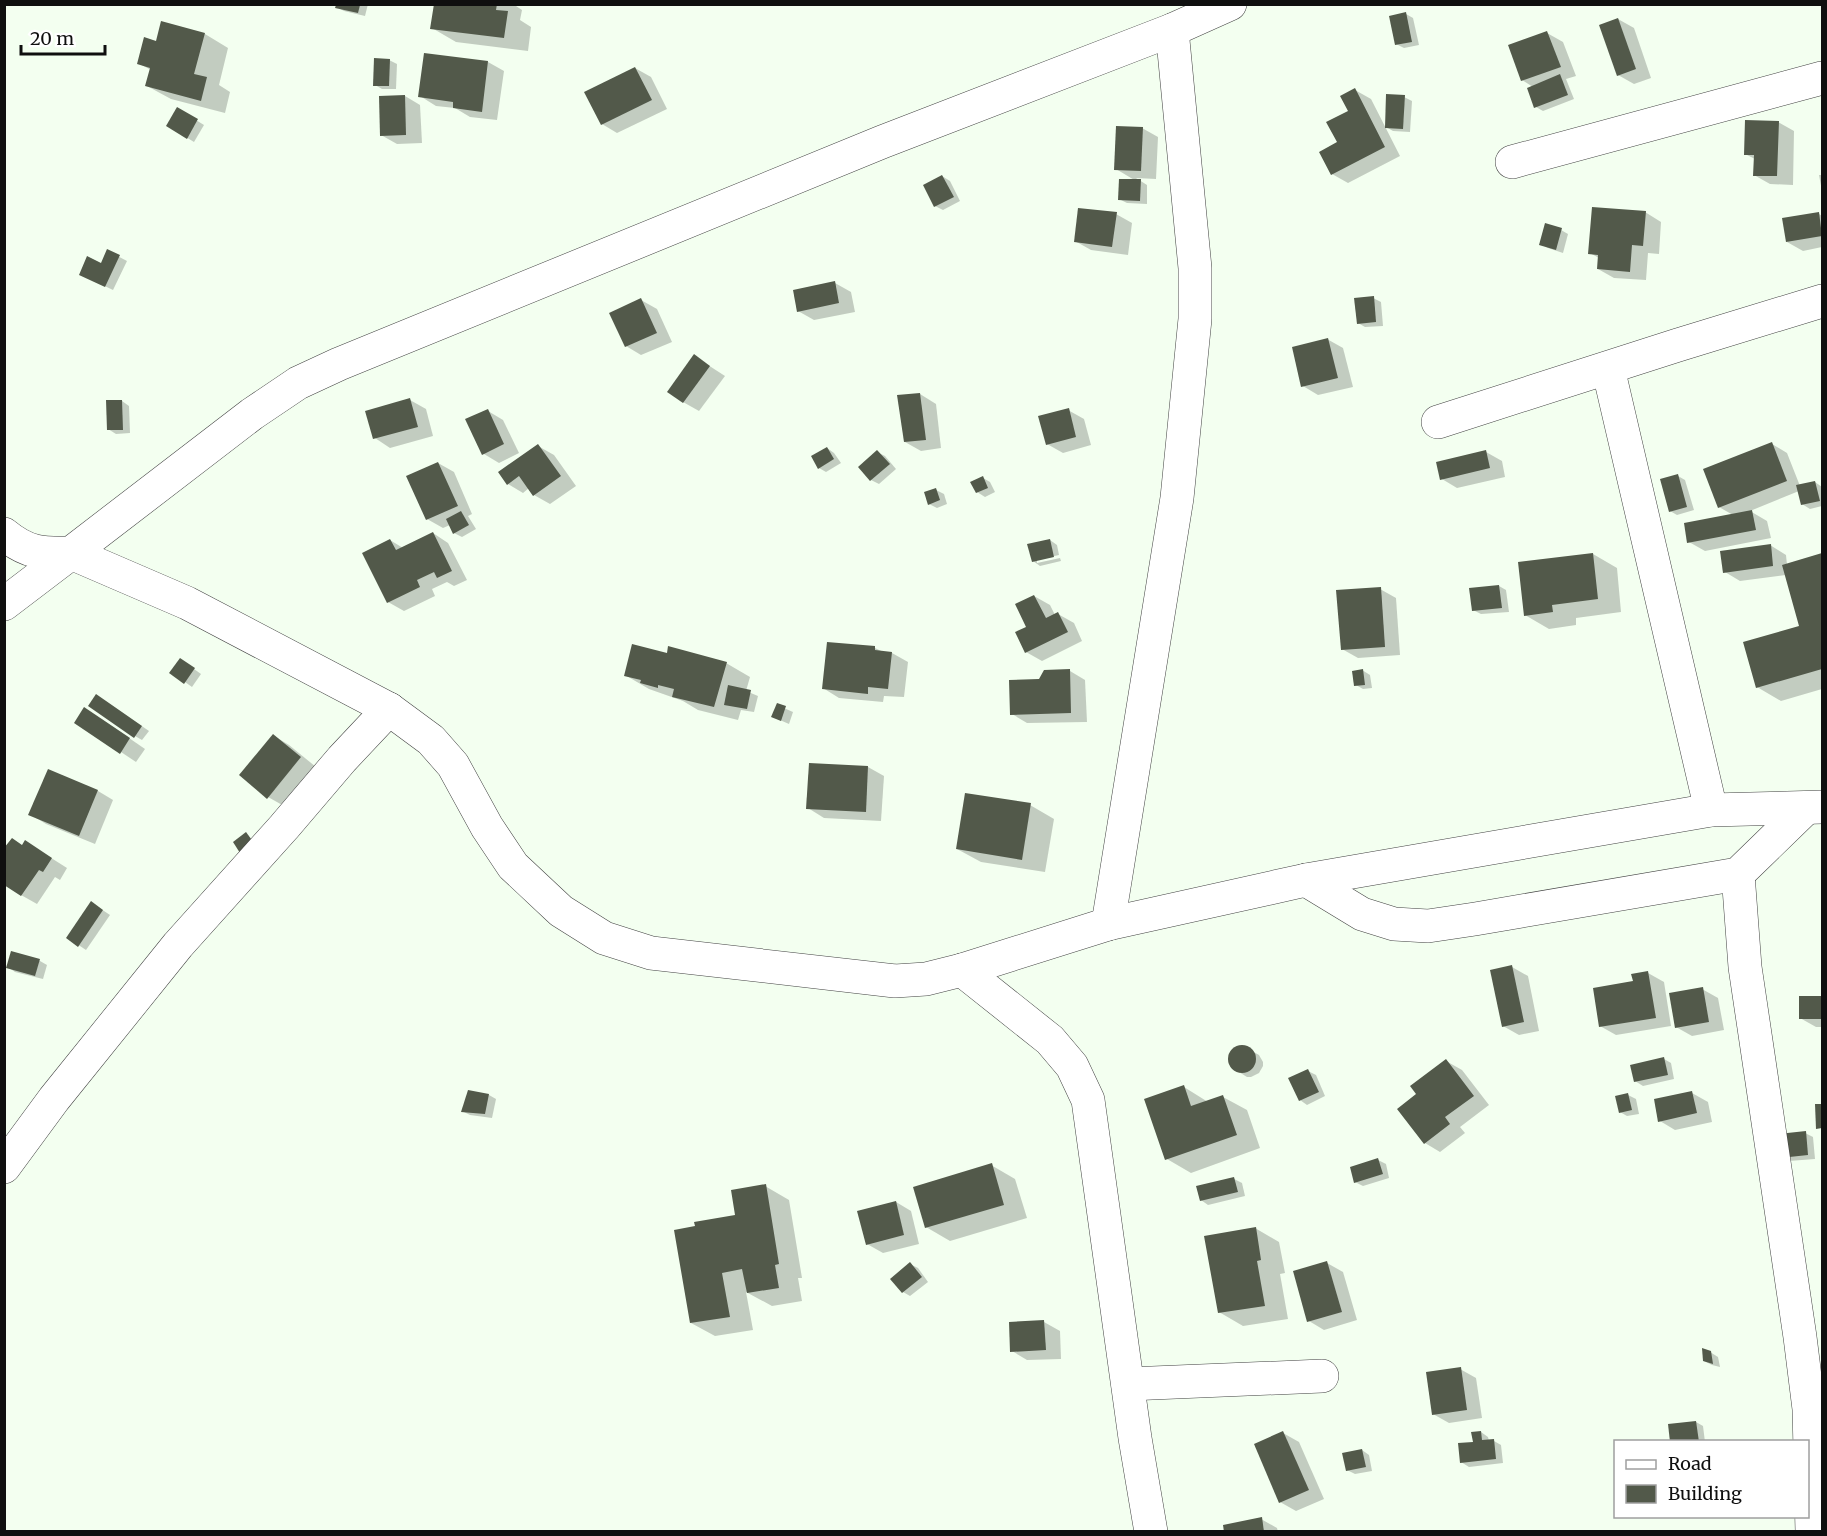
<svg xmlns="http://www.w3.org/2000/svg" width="1827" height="1536" viewBox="0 0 1827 1536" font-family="Merriweather,serif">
<rect width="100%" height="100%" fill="#f3fff0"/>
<g fill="#0003">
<polygon points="338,4 368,4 365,16 344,11 337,7"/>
<polygon points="435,4 513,4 522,10 520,20 531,27 528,51 456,42 432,28"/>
<polygon points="1406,14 1413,18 1419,45 1404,48 1396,44"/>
<polygon points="1618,19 1634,28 1651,78 1634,84 1618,75"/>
<polygon points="1547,33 1563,42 1576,76 1566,79 1574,99 1543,111 1536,107 1533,87 1522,80"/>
<polygon points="205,34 228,48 219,85 230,92 225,113 171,99 147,86 151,70 138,63 157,42"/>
<polygon points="425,54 488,62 504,71 497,120 470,117 455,108 436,106 420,96"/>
<polygon points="389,60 397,64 396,89 382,89 375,85"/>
<polygon points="635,68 651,77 667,109 617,133 602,124"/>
<polygon points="1355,90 1371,99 1400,156 1348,183 1332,174 1339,143 1350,112"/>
<polygon points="405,96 420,105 422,143 397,144 381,135"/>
<polygon points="1404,97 1412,101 1410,132 1393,131 1386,127"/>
<polygon points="178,109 204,125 194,142 168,126"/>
<polygon points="1778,122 1794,131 1793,185 1770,184 1754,175 1755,159 1745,154"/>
<polygon points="1142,128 1158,137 1156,179 1136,178 1147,185 1147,204 1127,203 1119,199 1136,181 1116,169"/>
<polygon points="1819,175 1822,175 1822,191"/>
<polygon points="942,176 950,181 960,201 943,210 935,206"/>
<polygon points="1645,212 1661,222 1659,254 1648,253 1646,280 1614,278 1598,269 1599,258 1590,253"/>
<polygon points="1116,214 1132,223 1128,255 1091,250 1075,241"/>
<polygon points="1819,214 1822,216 1822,247 1803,251 1787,242"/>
<polygon points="1561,230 1568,234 1563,253 1548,248 1541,244"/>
<polygon points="108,251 127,261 113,290 88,278 101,265"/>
<polygon points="835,283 851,292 855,312 814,320 798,311"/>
<polygon points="1373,298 1381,302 1383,326 1365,327 1358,323"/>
<polygon points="641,300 657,309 672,342 641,355 626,346"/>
<polygon points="1327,339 1343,348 1353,387 1318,395 1303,386"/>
<polygon points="694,356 725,376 699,411 683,402"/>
<polygon points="920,394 936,404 941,448 921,451 905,442"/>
<polygon points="410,400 426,409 433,436 390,448 375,438"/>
<polygon points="122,401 129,406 130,433 116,434 108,429"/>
<polygon points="1068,410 1084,419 1091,445 1063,453 1047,444"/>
<polygon points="488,411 503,420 519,453 499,463 484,454"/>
<polygon points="1772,444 1787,453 1800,486 1815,482 1822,487 1822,506 1810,509 1802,504 1799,491 1750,511 1767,521 1771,538 1705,551 1689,542 1733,515 1719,507"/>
<polygon points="538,446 554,455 576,486 550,504 534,495 529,488 523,493 508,484"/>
<polygon points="827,448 834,453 841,463 826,472 819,468"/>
<polygon points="877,452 885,456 896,469 879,484 871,480"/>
<polygon points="1486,452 1502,461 1505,477 1457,488 1442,479"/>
<polygon points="438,463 454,472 472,514 468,516 476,529 462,537 454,533 450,525 443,528 427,519"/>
<polygon points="1678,476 1685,480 1694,510 1677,515 1670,511"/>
<polygon points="983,478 990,482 995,492 985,497 977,492"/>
<polygon points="936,490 944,494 947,504 937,508 929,504"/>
<polygon points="433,533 448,543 467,580 454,586 447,582 432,589 435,596 404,611 388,602 390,540 403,548"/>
<polygon points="1050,540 1057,545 1059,555 1037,560 1037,563 1060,558 1061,561 1040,566 1033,561"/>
<polygon points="1770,545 1786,555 1787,565 1822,555 1822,689 1781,701 1757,687 1801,627 1786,575 1740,581 1725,572"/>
<polygon points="1593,554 1617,568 1621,612 1576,618 1576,625 1549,629 1525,615"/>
<polygon points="1499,586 1506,590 1509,612 1481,614 1473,610"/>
<polygon points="1380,589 1396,598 1400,655 1358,658 1342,649"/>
<polygon points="1034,596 1050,605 1055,615 1058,614 1074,623 1082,641 1042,661 1026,652 1028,627"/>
<polygon points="875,648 883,652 892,653 908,662 904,697 884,696 883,702 839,698 823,688"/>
<polygon points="668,655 726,663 750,677 746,691 758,696 754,712 741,710 738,720 698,710 683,701 649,689 625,675"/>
<polygon points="187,664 201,674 192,687 185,682"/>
<polygon points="1362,670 1370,675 1372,688 1363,689 1356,685"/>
<polygon points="1070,671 1085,680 1087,722 1027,723 1012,714 1040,681"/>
<polygon points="104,700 149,731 142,740 135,736"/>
<polygon points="777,705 793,712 789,724 773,717"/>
<polygon points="100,718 145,749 136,762 76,722"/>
<polygon points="274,736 289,745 316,767 284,806 268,797"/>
<polygon points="868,767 884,776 881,821 824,818 808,808"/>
<polygon points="49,771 98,791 113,800 95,844 46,824 30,814"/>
<polygon points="1030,805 1054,819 1045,872 981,862 957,849"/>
<polygon points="26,842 67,868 60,880 55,877 37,904 21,895 23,846"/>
<polygon points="98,907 110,915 86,950 68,938"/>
<polygon points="12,953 40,961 47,965 43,979 15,972 8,967"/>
<polygon points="1512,967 1528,976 1539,1031 1519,1035 1503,1026"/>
<polygon points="1648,973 1664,982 1671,1026 1616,1035 1600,1026 1634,983"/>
<polygon points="1702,989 1718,998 1724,1030 1692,1036 1676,1027"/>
<polygon points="1801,998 1822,998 1822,1027 1816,1027 1800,1018"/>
<polygon points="1243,1046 1259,1055 1263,1062 1263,1066 1259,1073 1251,1077 1247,1077 1231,1067 1229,1064 1229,1055 1235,1048"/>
<polygon points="1664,1059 1671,1063 1674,1079 1643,1086 1635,1081"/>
<polygon points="1446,1061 1462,1070 1489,1105 1460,1127 1465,1133 1440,1152 1425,1143 1418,1095"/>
<polygon points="1308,1071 1316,1075 1325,1096 1307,1105 1300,1100"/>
<polygon points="1184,1087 1208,1102 1223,1097 1247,1110 1260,1148 1191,1173 1167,1159 1146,1100"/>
<polygon points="1692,1093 1708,1102 1712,1122 1675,1130 1660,1121"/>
<polygon points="489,1095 496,1099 492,1118 470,1115 462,1111"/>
<polygon points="1628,1095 1636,1099 1639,1114 1627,1116 1620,1112"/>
<polygon points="1805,1133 1813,1137 1815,1159 1789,1161 1781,1157"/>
<polygon points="1378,1160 1386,1164 1389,1178 1363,1186 1355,1182"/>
<polygon points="991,1165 1015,1179 1027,1218 950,1241 926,1227"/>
<polygon points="1234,1179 1242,1183 1245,1196 1208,1205 1201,1200"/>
<polygon points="765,1186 789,1200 802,1278 798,1278 802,1301 772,1306 746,1292 753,1330 715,1336 691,1323 737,1216"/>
<polygon points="896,1202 911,1211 919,1244 883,1253 867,1244"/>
<polygon points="1255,1228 1279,1242 1285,1273 1280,1274 1288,1319 1243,1326 1219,1312"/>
<polygon points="1327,1263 1343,1272 1357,1320 1324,1330 1309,1321"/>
<polygon points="910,1264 918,1268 928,1282 910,1296 903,1292"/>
<polygon points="1044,1322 1060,1331 1061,1359 1027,1360 1012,1351"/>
<polygon points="1710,1352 1718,1357 1720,1367 1712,1365 1704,1361"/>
<polygon points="1460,1369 1476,1378 1482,1418 1449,1423 1433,1414"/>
<polygon points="1696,1422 1703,1426 1705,1442 1671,1442"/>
<polygon points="1481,1432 1488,1437 1489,1441 1494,1441 1501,1445 1503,1463 1469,1467 1461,1462"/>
<polygon points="1283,1433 1299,1442 1324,1499 1296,1511 1280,1502"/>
<polygon points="1362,1450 1369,1455 1372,1471 1355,1474 1347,1470"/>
<polygon points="1261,1519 1277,1528 1278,1532 1226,1532"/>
</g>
<g fill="#52594a">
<polygon points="434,4 497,4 496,10 508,11 504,38 430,29"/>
<polygon points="336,5 360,5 358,13 335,8"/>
<polygon points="1406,12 1412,42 1395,45 1389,16"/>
<polygon points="1618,18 1636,69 1617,76 1599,25"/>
<polygon points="161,21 205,33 194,74 207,77 201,101 145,86 150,68 137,64 144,37 156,41"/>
<polygon points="1547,31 1561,67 1521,81 1508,45"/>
<polygon points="424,53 488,61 482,112 453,108 453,102 418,97"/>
<polygon points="374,58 390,59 389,86 373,86"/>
<polygon points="635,67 652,100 601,125 584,92"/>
<polygon points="1560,74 1568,95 1534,108 1527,88"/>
<polygon points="1355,88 1385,147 1331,175 1319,152 1337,142 1326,122 1348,111 1340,96"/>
<polygon points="1386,94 1405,95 1403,129 1385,128"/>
<polygon points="405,95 406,135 380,136 379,96"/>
<polygon points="177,107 198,119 187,139 166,126"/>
<polygon points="1745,120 1779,121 1777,176 1753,176 1754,155 1744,155"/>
<polygon points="1116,126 1143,127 1141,171 1114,170"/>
<polygon points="942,175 954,197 934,207 923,185"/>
<polygon points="1119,179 1141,179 1140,201 1118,200"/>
<polygon points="1592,207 1646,211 1643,246 1632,245 1630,272 1597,269 1598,255 1588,254"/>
<polygon points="1078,208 1117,212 1112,247 1074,242"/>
<polygon points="1819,212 1822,236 1786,242 1782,218"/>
<polygon points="1545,223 1562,228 1556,250 1539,245"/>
<polygon points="107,249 120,255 105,287 79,275 87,256 101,263"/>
<polygon points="835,281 839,303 797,312 793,290"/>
<polygon points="1374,296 1376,322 1357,324 1354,298"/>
<polygon points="641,298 657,333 625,347 609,313"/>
<polygon points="1328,338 1338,378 1301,387 1292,347"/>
<polygon points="694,354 710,366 683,403 667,392"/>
<polygon points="920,393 926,440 904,442 897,395"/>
<polygon points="410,398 418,427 373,439 365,411"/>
<polygon points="106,400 122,400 123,430 107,430"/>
<polygon points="1069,408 1076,437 1046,445 1038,416"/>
<polygon points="488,409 504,444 482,455 465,419"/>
<polygon points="1772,442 1787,481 1718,508 1703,469"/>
<polygon points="538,444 561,476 533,496 519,476 507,485 498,472"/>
<polygon points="827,447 834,459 818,469 811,456"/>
<polygon points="877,450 890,464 870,481 858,467"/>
<polygon points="1486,450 1490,468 1440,480 1436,462"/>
<polygon points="438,462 458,506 426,520 406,476"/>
<polygon points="1678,474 1687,507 1669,512 1660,479"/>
<polygon points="983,476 988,488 976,493 970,482"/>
<polygon points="1815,481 1820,501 1801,505 1796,485"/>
<polygon points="936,488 940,500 928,505 924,492"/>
<polygon points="1752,510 1756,530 1687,543 1684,523"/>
<polygon points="461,511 469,525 453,534 446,519"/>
<polygon points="433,532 452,571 437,578 434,572 417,580 420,587 387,603 362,553 390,539 396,550"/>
<polygon points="1050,539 1054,557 1032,562 1027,544"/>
<polygon points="1771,544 1773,566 1723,573 1720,551"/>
<polygon points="1593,553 1598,599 1552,605 1553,612 1524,616 1518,562"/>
<polygon points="1822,553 1822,669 1756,688 1743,642 1799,626 1782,565"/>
<polygon points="1499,585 1502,608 1472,611 1469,588"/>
<polygon points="1381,587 1385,647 1341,650 1336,590"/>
<polygon points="1034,595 1046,618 1058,612 1068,632 1025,653 1015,632 1026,627 1015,604"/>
<polygon points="827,642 875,646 875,650 892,652 888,689 868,687 868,694 822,689"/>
<polygon points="632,644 667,653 668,646 727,662 714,707 672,697 674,689 658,685 658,688 640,683 641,680 624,676"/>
<polygon points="180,658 195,668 184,684 169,673"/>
<polygon points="1070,669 1071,713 1010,715 1009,680 1039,679 1044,670"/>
<polygon points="1363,669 1365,685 1354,686 1352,671"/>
<polygon points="728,685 751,690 747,709 724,705"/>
<polygon points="96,694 142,726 134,738 88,706"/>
<polygon points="777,703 786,706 781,721 771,717"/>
<polygon points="84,707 130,738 120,754 74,723"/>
<polygon points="273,734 301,757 267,799 239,775"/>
<polygon points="809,763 868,766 866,812 806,809"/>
<polygon points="48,769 98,790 79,836 28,815"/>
<polygon points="965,793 1031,803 1022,860 956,849"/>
<polygon points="246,832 254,843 240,853 233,842"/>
<polygon points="12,838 22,845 25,840 52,858 43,872 39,870 21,896 4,885 4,848"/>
<polygon points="91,901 103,910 78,947 66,938"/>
<polygon points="11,951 40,959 35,976 6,968"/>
<polygon points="1512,965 1524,1022 1502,1027 1490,970"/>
<polygon points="1648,971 1656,1018 1599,1027 1593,988 1633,981 1631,974"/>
<polygon points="1703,987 1709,1022 1675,1028 1669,993"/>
<rect x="1799" y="996" width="23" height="23"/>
<circle cx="1242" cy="1059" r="14"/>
<polygon points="1664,1057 1668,1075 1634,1082 1630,1065"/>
<polygon points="1446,1059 1474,1096 1445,1117 1450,1124 1424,1144 1397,1109 1416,1094 1410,1086"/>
<polygon points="1308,1069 1319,1092 1299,1101 1288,1078"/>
<polygon points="1184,1085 1191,1106 1223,1095 1237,1135 1165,1160 1144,1099"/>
<polygon points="468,1090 489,1094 485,1114 461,1112"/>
<polygon points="1692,1091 1697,1113 1658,1122 1654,1099"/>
<polygon points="1628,1093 1632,1110 1619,1113 1615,1096"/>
<polygon points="1815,1104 1822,1104 1822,1128 1816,1129"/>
<polygon points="1806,1131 1808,1155 1780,1158 1778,1134"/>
<polygon points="1378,1158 1383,1174 1354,1183 1350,1167"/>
<polygon points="992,1163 1004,1205 925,1228 913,1187"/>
<polygon points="1234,1177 1238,1192 1200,1201 1196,1186"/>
<polygon points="766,1184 779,1264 775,1265 779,1288 747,1293 742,1269 722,1273 730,1317 690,1323 674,1230 695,1226 694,1222 735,1215 731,1190"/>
<polygon points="896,1201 904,1235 866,1245 857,1211"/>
<polygon points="1256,1227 1261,1260 1257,1261 1265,1306 1218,1313 1204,1236"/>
<polygon points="1327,1261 1342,1312 1307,1322 1293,1271"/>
<polygon points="910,1262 922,1277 902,1293 890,1279"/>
<polygon points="1044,1320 1046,1350 1010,1352 1009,1322"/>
<polygon points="1702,1348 1711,1351 1713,1364 1703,1361"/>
<polygon points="1461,1367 1467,1410 1432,1415 1426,1372"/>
<polygon points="1696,1421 1699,1442 1670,1442 1668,1424"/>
<polygon points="1283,1431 1309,1490 1279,1503 1254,1444"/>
<polygon points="1481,1431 1482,1440 1494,1439 1496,1459 1460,1463 1458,1443 1473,1442 1471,1432"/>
<polygon points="1362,1449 1366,1467 1346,1471 1342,1453"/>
<polygon points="1262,1517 1264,1532 1224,1532 1223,1525"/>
</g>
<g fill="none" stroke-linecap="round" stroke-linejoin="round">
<g stroke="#424242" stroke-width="34">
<g id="minor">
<polyline points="1512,162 1822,78"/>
<polyline points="1608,368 1711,810"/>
<polyline points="1438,422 1678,345 1822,301"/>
<path d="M4,534C27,553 42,554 71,553L252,414L298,383L339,364L882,142L1172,30L1230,4"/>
<polyline points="4,604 71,553 187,603 389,709 431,740 453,765 487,827 513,866 561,911 604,938 651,953 895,981 926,979 962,970 1108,924 1306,880 1711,810 1822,807"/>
<polyline points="1738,874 1745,967 1800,1337 1809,1409 1812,1532"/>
<polyline points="1306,880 1362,914 1394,924 1428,926 1475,919 1738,874 1806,808"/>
<polyline points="1108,924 1177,498 1195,319 1195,268 1172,30"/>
<polyline points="962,970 1050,1040 1072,1066 1088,1100 1135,1438 1151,1532"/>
<polyline points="4,1167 54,1099 178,945 284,827 342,759 389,709"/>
<polyline points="1128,1384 1322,1376"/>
</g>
</g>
<use href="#minor" stroke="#fff" stroke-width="33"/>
</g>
<rect width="1827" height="1536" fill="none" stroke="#0f0f0f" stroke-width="12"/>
<rect x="1614" y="1440" width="195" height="78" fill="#ffffff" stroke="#9f9f9f" stroke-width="1.5"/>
<rect x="1626" y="1460" width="30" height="9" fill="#ffffff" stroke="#9f9f9f" stroke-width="1.5"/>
<text x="1668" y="1470" font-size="18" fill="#0f0f0f">Road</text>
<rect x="1626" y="1485" width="30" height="18" fill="#52594a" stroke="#9f9f9f" stroke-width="1.5"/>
<text x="1668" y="1500" font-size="18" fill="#0f0f0f">Building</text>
<path d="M21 45v9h84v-9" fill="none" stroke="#0f0f0f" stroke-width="3"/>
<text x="30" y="45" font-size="18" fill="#0f0f0f" stroke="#ffffff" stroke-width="4.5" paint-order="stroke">20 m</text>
</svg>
